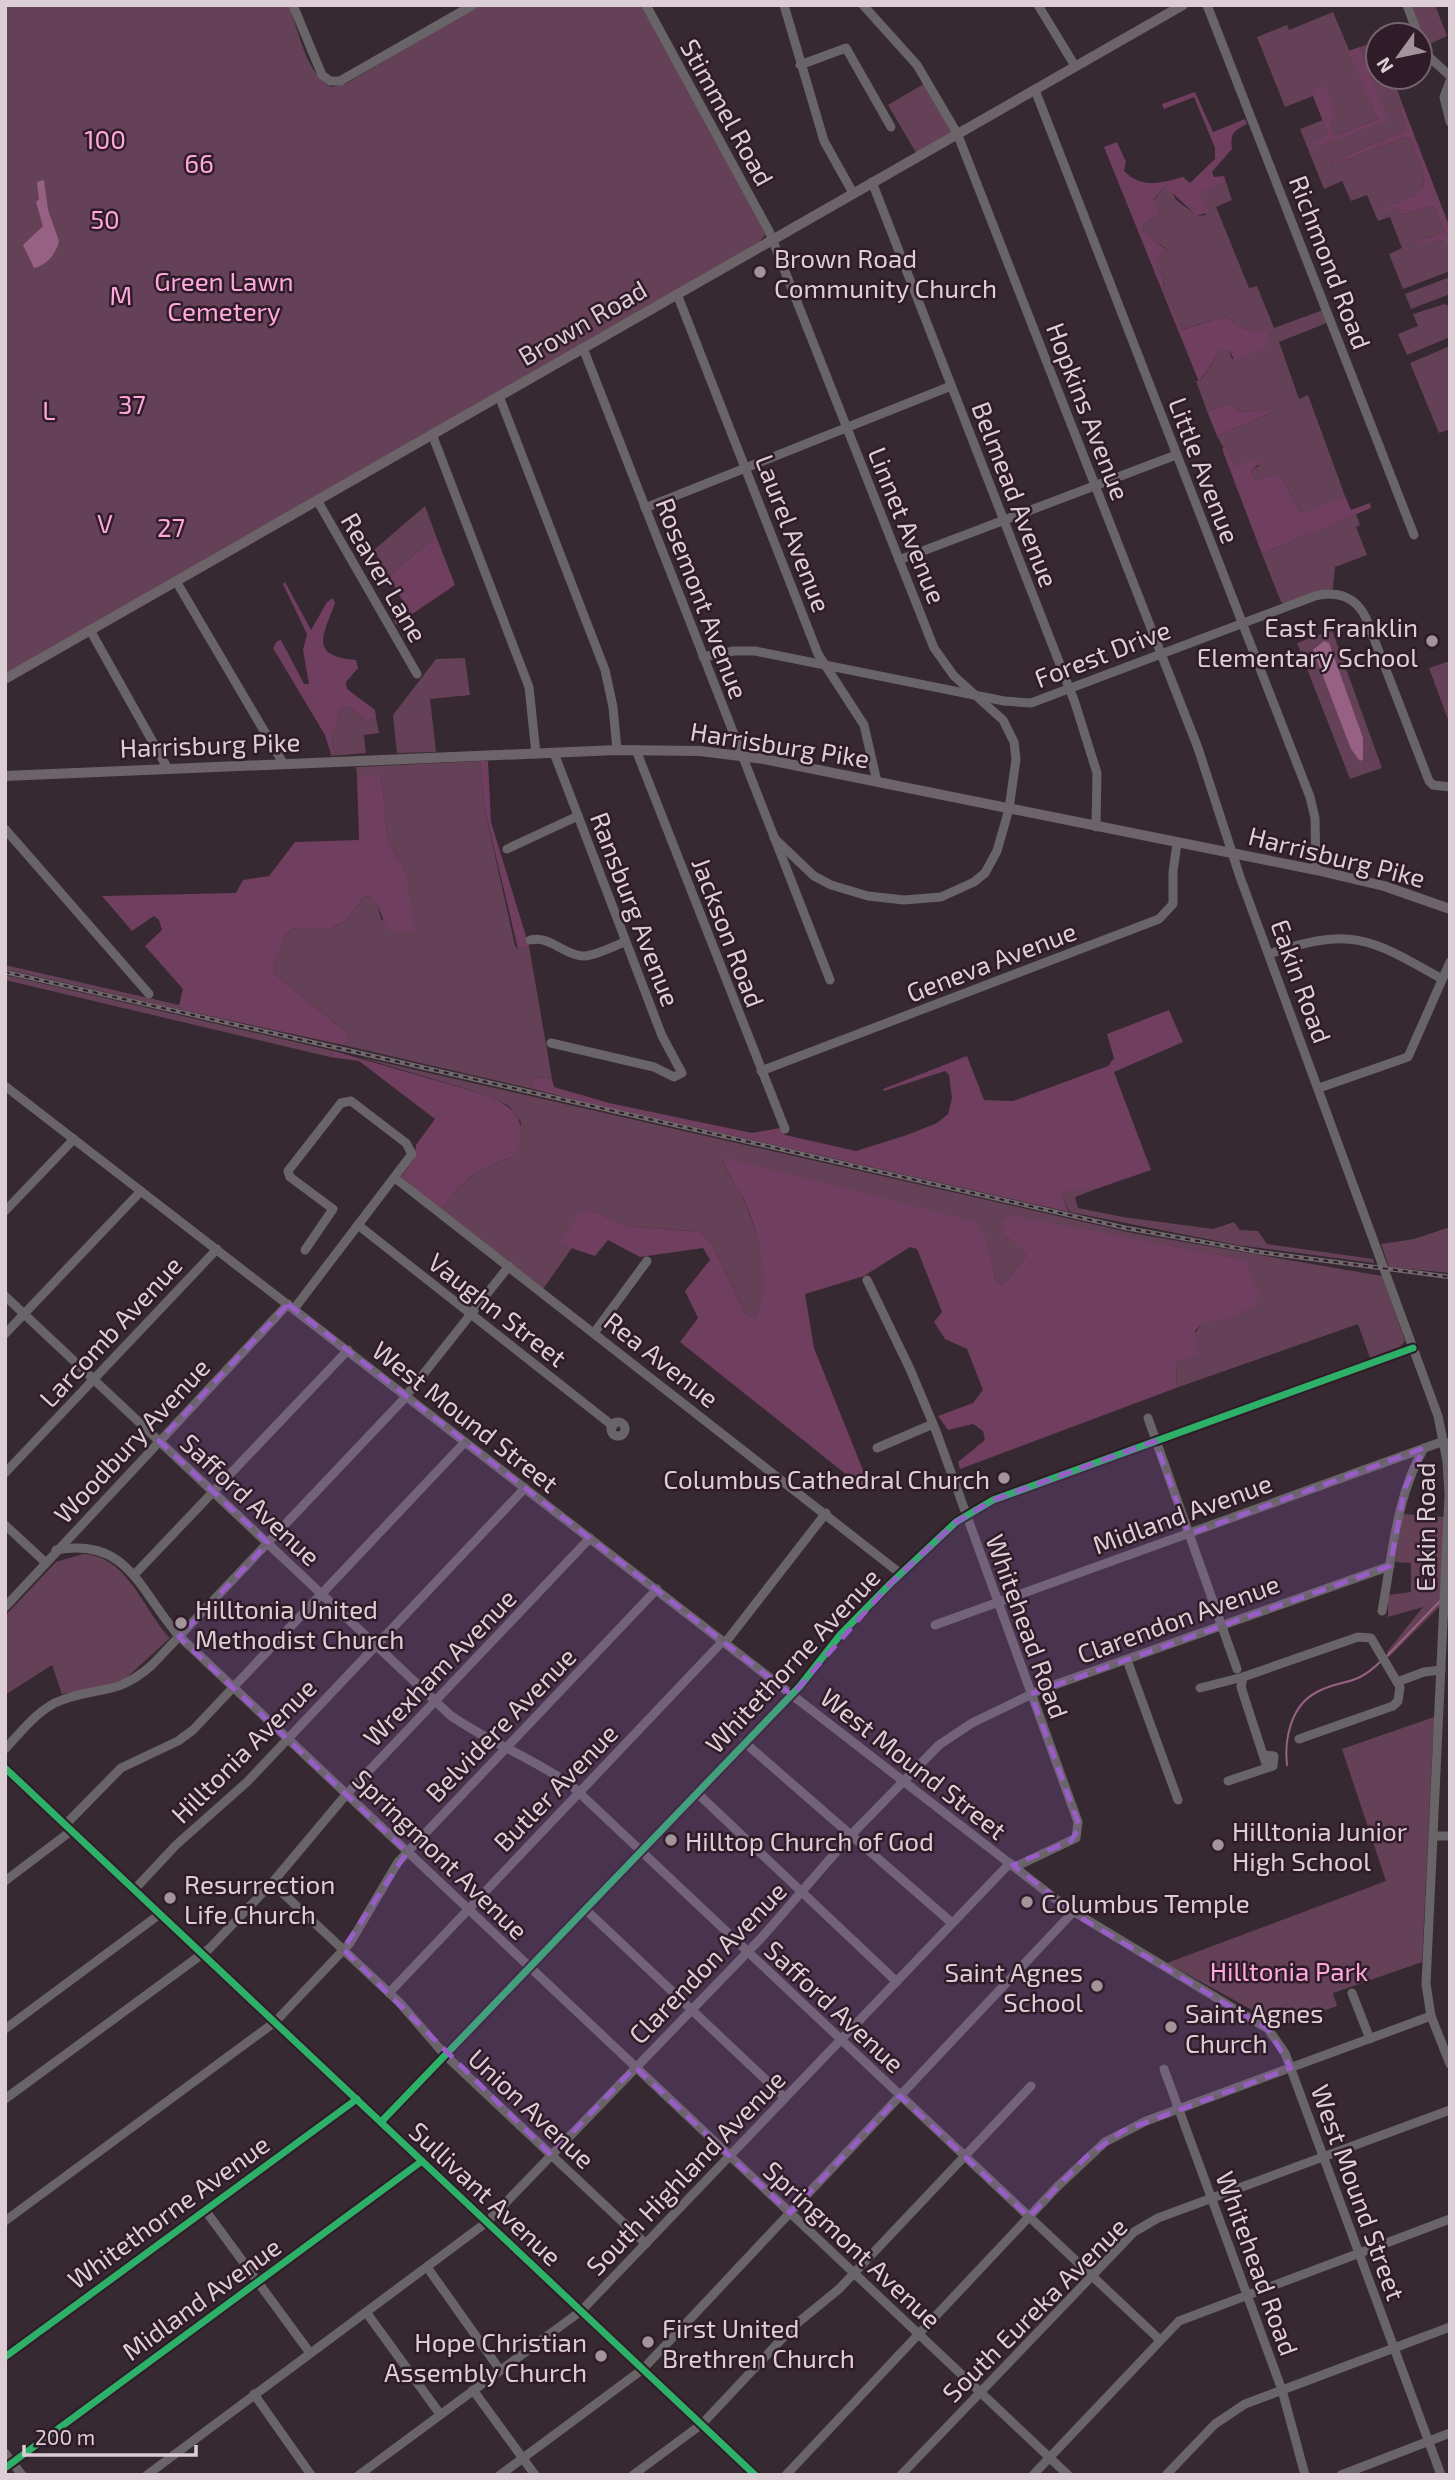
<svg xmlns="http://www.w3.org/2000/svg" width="1455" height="2480" viewBox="0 0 1455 2480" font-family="'Exo 2',sans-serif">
<rect width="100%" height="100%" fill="#362931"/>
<g fill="#654157">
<path d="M5,5H289C298,29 306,74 331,87L347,83L479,5H642L766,234L759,242L5,674Z"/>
<polygon points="1411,5 1435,5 1447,36 1425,46"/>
<polygon points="1333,12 1378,119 1334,136 1328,120 1335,117 1311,91 1313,96 1285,107 1257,37 1287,25 1289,30"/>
<polygon points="1378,41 1378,77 1393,77 1403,106 1400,110 1406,127 1403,132 1332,161 1333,165 1405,137 1410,139 1422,170 1424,185 1414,196 1382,209 1382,212 1397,207 1401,215 1433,206 1444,232 1415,242 1445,240 1450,252 1450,271 1403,289 1389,254 1402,248 1390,217 1378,221 1367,195 1351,201 1342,181 1324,189 1300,129 1323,120 1328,134 1314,143 1387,121 1360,47"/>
<polygon points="927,82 956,132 918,156 888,105"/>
<path d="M1226,182L1232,200L1216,207L1249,288L1257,286L1274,328L1323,310L1329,322L1279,342L1299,399L1308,395L1345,496L1306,514H1302L1279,473L1254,480L1251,471L1260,465L1234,467L1217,436L1273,412L1272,409L1239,412L1232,404L1207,411L1196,381L1201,380L1221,350H1229L1232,359L1267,341L1269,333C1255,332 1235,329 1227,316L1180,330L1163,287L1164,275L1159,273L1155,264L1159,255L1167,250C1159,241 1148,241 1142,232L1144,224L1160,213L1153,201L1165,186L1170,187L1176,200L1198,216L1206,215L1198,193Z"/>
<polygon points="1450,277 1450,294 1411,309 1405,294"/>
<polygon points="1445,304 1450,307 1450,337 1407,355 1398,334 1418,326 1413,314"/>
<polygon points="1450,346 1450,429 1439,433 1410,363"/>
<polygon points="425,506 436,536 389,576 374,550"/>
<polygon points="1356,514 1360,525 1356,527 1367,555 1335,567 1333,589 1285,604 1281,602 1262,554"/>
<polygon points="1332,630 1382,768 1350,779 1297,643"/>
<polygon points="465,658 470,695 430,699 436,752 397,753 393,715 436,659"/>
<polygon points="1450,661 1450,725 1429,668"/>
<polygon points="348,706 366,721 376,718 379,733 364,735 366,753 331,756 330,751 334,751 332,738 341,708"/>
<polygon points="480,761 485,810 515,946 518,949 529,946 552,1079 532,1076 533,1089 343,1045 349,1040 347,1033 275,974 273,968 286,934 295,928 332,928 346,920 364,897 370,896 376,901 382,921 405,871 388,840 381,776 357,775 356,767"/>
<polygon points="5,965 179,1005 182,1010 5,969"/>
<polygon points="5,975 334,1051 330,1057 5,980"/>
<path d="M359,1057L1132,1233L1382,1276L1405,1341L1400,1347L1370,1358L1358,1324L1176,1388L1177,1361L1203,1321L1224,1320L1245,1260L1127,1238H1006L1022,1246L1026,1256L1003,1285L996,1281L987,1240L723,1161C728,1178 740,1189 746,1205C759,1237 772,1286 755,1318L746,1315L711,1243L701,1232L626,1226L588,1209L560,1244L572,1248L543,1289L442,1210C464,1177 478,1169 515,1156L521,1122L509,1106L490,1096Z"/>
<polygon points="1078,1188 1096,1189 1075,1197 1078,1208 1123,1217 1213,1229 1234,1222 1240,1230 1258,1231 1267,1244 1373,1259 1374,1263 1237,1245 1070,1212 1062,1196 1066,1191"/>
<polygon points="1450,1227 1450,1273 1389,1267 1381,1244 1414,1239"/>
<polygon points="1403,1514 1444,1517 1440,1606 1389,1657 1387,1652 1423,1607 1388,1617 1388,1595 1411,1592 1411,1563 1395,1562"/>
<path d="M83,1554C128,1556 143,1610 170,1638L125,1679L102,1687L62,1694L52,1665L5,1695V1616L56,1562Z"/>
<polygon points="1434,1717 1422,1962 1333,1993 1337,2006 1281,2026 1167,1963 1386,1881 1342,1749"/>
</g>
<g fill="#703e5e">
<polygon points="1360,47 1388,121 1315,147 1313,143 1328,134 1311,91 1325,86 1336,117 1329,120 1334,136 1378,119 1348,51"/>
<path d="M1195,92L1213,132L1245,119L1247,124C1233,131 1230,134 1232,149L1212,172L1214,177L1224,176L1226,182L1199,193L1209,212L1197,216L1165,186L1153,200L1160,213L1144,224L1142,232L1167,250L1159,255L1156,264L1159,273L1164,275L1163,287L1181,330L1227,316C1235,329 1255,332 1269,332L1267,347L1235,361L1229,350H1221L1199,382L1104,147L1117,142L1126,162L1124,171C1142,189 1160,183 1183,177L1190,183L1215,159V148L1194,97L1164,109L1162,104Z"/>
<polygon points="1403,106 1450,228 1450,252 1444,240 1417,244 1415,242 1444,232 1433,206 1401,215 1397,207 1382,213 1381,209 1414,196 1424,185 1422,170 1410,139 1405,137 1333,165 1332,161 1403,132 1406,127 1400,110"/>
<polygon points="1232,404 1239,412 1273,409 1273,412 1217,436 1207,411"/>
<polygon points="1226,447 1234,467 1256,459 1261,462 1251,471 1254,480 1279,473 1302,514 1345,496 1351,510 1370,503 1371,508 1262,554 1222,449"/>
<polygon points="436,536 455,585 396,625 394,621 408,611 389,576"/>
<path d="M285,582L311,630L327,602L333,598L335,603C323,636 309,656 356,660L358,668L346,682L347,689L375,710L376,718L366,721L348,706L341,708L332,738L334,751H330L325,735L273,648L277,641L281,640L304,684H309L303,650L307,634L283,584Z"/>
<polygon points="480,761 488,761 491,822 529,946 518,949 485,810"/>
<path d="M357,775H381L388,840L405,871L415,933L390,931C381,920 381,905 370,896L364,897L346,920L332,928H295L286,934L273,968L275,974L347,1033L349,1040L343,1045L182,1010L179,1005L183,989L145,946L162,930L159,920L154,916L132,931L102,896L236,893L243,880L269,876L295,842L359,840Z"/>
<polygon points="1169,1010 1183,1042 1114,1072 1151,1170 1096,1189 1066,1191 1062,1196 1069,1212 584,1102 533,1089 532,1076 552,1079 554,1087 609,1103 752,1133 780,1128 785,1135 856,1151 907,1135 937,1123 948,1114 952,1098 949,1075 945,1071 884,1091 883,1089 967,1056 984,1100 1013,1101 1108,1066 1114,1058 1107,1034"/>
<path d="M334,1051L490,1096C521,1112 527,1123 515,1156C478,1169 464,1177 442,1210L401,1177L414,1159L416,1145L435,1119L359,1061L330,1057Z"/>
<path d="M727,1158L977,1222L987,1240L996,1281L1003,1285L1026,1256C1021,1243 1009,1243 1002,1232L1004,1220L1015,1216L1245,1260L1259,1295L1256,1305L1224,1320L1203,1322L1195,1331L1198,1355L1177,1361L1176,1388L960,1469L958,1462L985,1440L983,1431L973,1424L948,1430L938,1416L973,1403L983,1390L967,1349L945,1339L934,1322L942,1312L917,1249L910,1247L864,1276L805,1294L814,1348L871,1490L867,1491L680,1342L698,1318L685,1291L710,1260L703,1248L640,1257L608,1240L595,1256L559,1244L579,1213L588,1209L626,1226L701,1232L711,1243L746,1315L755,1318C771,1288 759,1235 746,1204C739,1189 728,1177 723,1160Z"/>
</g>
<g fill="#976183">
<path d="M44,180L48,210L59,241C56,254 47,265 34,268L23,245L43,226L36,202L39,199L37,182Z"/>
<polygon points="1324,641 1329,643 1363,738 1363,759 1360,761 1351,749 1313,650"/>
</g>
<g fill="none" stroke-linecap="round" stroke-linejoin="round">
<g stroke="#976183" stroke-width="2">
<polyline points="1385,1658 1440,1601"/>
<path d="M1287,1765C1284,1739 1291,1705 1317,1692C1343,1678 1354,1688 1381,1661"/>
</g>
<g stroke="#696467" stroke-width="9">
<polyline points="293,5 322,75 330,81 340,81 473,5"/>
<polyline points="646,5 769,231 934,648 954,676 1003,720 1014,742 1016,759 1009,809 997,851 985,873 974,882 941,897 904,900 868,896 831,885 814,876 774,838"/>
<polyline points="784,5 824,141 853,193"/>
<polyline points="863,5 917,65 957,133 1198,748 1240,877 1438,1416 1447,1461 1449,1495 1426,1984 1431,2016 1450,2064"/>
<polyline points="1038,5 1075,66"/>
<polyline points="1207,5 1414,535"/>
<polyline points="1407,5 1418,35"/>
<polyline points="1420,40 1427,55 1450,76"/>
<polyline points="800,65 846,48 891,127"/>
<polyline points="1450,81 1444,97 1450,122"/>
<polyline points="1035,90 1310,797 1315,818 1316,870"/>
<polyline points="872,182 1075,703 1097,773 1096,827"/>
<polyline points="677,294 818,654 864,725 877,782"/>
<polyline points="583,348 830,980"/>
<polyline points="499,396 605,670 613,707 617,750"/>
<polyline points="432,434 529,687 536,754"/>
<polyline points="317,500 417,674"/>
<polyline points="645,508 951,386"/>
<polyline points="899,560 1176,455"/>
<polyline points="176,581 283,763"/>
<polyline points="90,630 168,769"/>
<path d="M703,657L734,651H755L1004,701L1031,703L1315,596C1337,590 1356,597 1366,618L1429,781L1433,785L1450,787"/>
<polyline points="636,750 785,1129"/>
<polyline points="5,829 149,994"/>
<polyline points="507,849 578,816"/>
<path d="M530,940C550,935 563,955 583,956C596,956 613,946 625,942"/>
<path d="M1269,954C1351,926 1370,938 1442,979"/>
<polyline points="551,1043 654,1067 674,1077 682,1073 662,1036 554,753"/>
<polyline points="761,1071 1159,919 1173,904 1173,872 1177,843"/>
<polyline points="5,1086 1066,1907 1268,2029 1285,2053 1441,2475"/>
<polyline points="1319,1088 1408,1057 1450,962"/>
<polyline points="395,1178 901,1574"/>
<polyline points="5,1211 74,1139"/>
<polyline points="358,1225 613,1426"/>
<polyline points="867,1280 910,1369 936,1431 1078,1822 1076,1838 1015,1867"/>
<path d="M5,1296L450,1715C489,1743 534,1758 572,1786L1159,2339"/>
<polyline points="294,1309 412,1154 406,1143 351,1101 341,1103 288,1171 290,1177 333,1209 305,1250"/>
<polyline points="594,1333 647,1261"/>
<polyline points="5,1334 141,1191"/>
<polyline points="1148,1418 1237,1669"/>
<circle cx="618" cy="1429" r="7"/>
<polyline points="877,1448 933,1424"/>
<polyline points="5,1473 217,1249"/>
<polyline points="5,1525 45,1562"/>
<path d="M56,1550C128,1537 139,1590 178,1635L1068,2475"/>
<polyline points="135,1574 348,1350"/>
<polyline points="5,1607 288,1304"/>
<path d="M1382,1611C1392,1558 1396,1496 1424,1448"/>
<polyline points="935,1625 1444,1441"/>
<polyline points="725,1643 826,1513"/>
<polyline points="1127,1660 1178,1800"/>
<polyline points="1243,1677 1241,1687 1267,1767"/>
<polyline points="1397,1682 1424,1672 1441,1670"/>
<polyline points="1200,1688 1243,1677 1358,1637 1371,1638 1400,1687 1398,1701 1393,1706 1299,1739"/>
<polyline points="744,1742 952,1923"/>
<path d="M5,1749C22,1731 39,1708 62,1700C102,1685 115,1697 152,1665L402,1401L509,1266"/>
<polyline points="1228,1781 1273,1766 1274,1756 1264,1755"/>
<polyline points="696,1792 897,1982"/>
<polyline points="65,1825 121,1768 178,1741 193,1730 465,1442"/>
<polyline points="1433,1836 1450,1836"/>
<polyline points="5,1881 71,1831"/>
<polyline points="272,1883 400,2003 445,2055 646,2244"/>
<polyline points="134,1890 176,1845 247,1782 525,1488"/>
<polyline points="585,1909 785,2098"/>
<polyline points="389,1993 723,1641"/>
<polyline points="1352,1993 1370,2039"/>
<polyline points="5,2029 160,1914"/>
<polyline points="1164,2069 1282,2390 1305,2475"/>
<polyline points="5,2099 209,1949 272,1883 345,1796 590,1538"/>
<polyline points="381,2122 800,1686 840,1635 890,1584 956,1522 993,1500 1413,1348"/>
<polyline points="205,2210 310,2353"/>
<polyline points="5,2221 275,2022 350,1943 398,1862 657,1589"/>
<polyline points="427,2267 500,2370"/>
<polyline points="366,2312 440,2414"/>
<polyline points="5,2357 357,2099"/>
<polyline points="473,2390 535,2475"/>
<polyline points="254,2394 311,2475"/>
<polyline points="5,2453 22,2475"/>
<polyline points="5,2468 422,2161"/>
<polyline points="147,2475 487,2222 763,1936 850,1836 939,1745 972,1723 1040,1690 1390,1566"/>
<polyline points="359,2475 581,2311 1010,1863"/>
<polyline points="500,2475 643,2369 1074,1911"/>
<polyline points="633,2475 702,2424 795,2325 839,2289 1031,2086"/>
<polyline points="786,2475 1058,2186 1105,2142 1146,2121 1431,2016"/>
<polyline points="901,2475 1134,2232 1158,2218 1450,2110"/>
<polyline points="1033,2475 1179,2321 1450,2219"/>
<polyline points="1166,2475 1215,2424 1245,2404 1450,2327"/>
<polyline points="1341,2475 1450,2433"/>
</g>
<g stroke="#6c6468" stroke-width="10">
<polyline points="5,679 1183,5"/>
<polyline points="5,776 617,750 700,751 764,759 1316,870 1384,886 1450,909"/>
<polyline points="5,1768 755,2475"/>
</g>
<g stroke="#6f696c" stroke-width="4.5">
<polyline id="rail" points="5,972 1126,1228 1259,1252 1450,1277"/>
</g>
<use href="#rail" stroke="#301b28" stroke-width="2" stroke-dasharray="5" stroke-linecap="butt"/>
<g stroke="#301b28" stroke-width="11">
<g id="cycleway">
<polyline points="5,1768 755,2475"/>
<polyline points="381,2122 800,1686 840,1635 890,1584 956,1522 993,1500 1413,1348"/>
<polyline points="5,2357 357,2099"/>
<polyline points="5,2468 422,2161"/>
</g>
</g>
<use href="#cycleway" stroke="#2db169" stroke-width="7"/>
</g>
<path fill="#985dc6" fill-opacity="0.2" stroke="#985dc6" stroke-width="5" stroke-dasharray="14 9" stroke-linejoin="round" d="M288,1304L792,1695L890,1584L956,1522L993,1500L1155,1441L1189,1534L1424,1448L1405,1488L1390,1566L1031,1694L1080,1827L1071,1841L1013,1865L1083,1919L1268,2029L1291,2068L1123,2131L1086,2157L1029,2217L900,2096L790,2213L635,2067L551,2155L343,1949L407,1852L179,1637L268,1543L159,1441Z"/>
<g fill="#a3949c" stroke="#301b28" stroke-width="2.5">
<circle cx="760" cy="272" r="7"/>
<circle cx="1432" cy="641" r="7"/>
<circle cx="1004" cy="1478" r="7"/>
<circle cx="181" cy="1623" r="7"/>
<circle cx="671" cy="1840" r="7"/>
<circle cx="1218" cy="1845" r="7"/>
<circle cx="170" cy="1898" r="7"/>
<circle cx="1027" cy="1902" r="7"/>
<circle cx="1097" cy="1986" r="7"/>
<circle cx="1171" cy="2027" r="7"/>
<circle cx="648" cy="2342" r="7"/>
<circle cx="601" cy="2356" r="7"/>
</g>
<g text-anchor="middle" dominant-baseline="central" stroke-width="5" stroke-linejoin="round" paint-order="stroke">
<g font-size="26" fill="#ddced6" stroke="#301b28">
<text transform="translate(728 112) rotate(61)">Stimmel Road</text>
<text transform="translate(1331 262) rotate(69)">Richmond Road</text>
<text transform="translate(582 322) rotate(-30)">Brown Road</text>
<text transform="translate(1089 411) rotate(69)">Hopkins Avenue</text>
<text transform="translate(1205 470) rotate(69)">Little Avenue</text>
<text transform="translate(1016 494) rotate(69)">Belmead Avenue</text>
<text transform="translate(908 525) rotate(68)">Linnet Avenue</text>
<text transform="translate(794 533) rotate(69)">Laurel Avenue</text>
<text transform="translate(385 577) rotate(60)">Reaver Lane</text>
<text transform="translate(703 598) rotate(69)">Rosemont Avenue</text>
<text transform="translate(1102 653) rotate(-21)">Forest Drive</text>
<text transform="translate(210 744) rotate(-2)">Harrisburg Pike</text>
<text transform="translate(780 744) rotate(9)">Harrisburg Pike</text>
<text transform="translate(1337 856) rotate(14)">Harrisburg Pike</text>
<text transform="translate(636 909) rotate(69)">Ransburg Avenue</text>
<text transform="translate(729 932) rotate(69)">Jackson Road</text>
<text transform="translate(991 961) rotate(-21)">Geneva Avenue</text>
<text transform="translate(1302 981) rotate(70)">Eakin Road</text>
<text transform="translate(498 1309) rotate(38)">Vaughn Street</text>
<text transform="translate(110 1331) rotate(-47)">Larcomb Avenue</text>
<text transform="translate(662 1359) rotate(38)">Rea Avenue</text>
<text transform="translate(466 1416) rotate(38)">West Mound Street</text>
<text transform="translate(131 1440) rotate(-47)">Woodbury Avenue</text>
<text transform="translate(251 1499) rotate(43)">Safford Avenue</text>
<text transform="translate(1182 1513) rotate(-20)">Midland Avenue</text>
<text transform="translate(1424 1527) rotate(-90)">Eakin Road</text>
<text transform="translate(1178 1618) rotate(-20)">Clarendon Avenue</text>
<text transform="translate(1028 1626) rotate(70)">Whitehead Road</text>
<text transform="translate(792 1660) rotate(-47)">Whitethorne Avenue</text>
<text transform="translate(439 1667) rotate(-46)">Wrexham Avenue</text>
<text transform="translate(500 1724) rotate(-46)">Belvidere Avenue</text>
<text transform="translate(243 1750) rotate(-45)">Hilltonia Avenue</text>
<text transform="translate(914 1763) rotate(38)">West Mound Street</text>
<text transform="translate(555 1787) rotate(-46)">Butler Avenue</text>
<text transform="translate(441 1854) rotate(44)">Springmont Avenue</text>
<text transform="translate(707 1962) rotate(-46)">Clarendon Avenue</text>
<text transform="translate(835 2006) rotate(43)">Safford Avenue</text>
<text transform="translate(532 2108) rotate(43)">Union Avenue</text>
<text transform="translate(685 2172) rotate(-46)">South Highland Avenue</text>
<text transform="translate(1359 2192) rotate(70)">West Mound Street</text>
<text transform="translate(486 2193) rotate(43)">Sullivant Avenue</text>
<text transform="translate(168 2211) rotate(-36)">Whitethorne Avenue</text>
<text transform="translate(853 2244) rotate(43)">Springmont Avenue</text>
<text transform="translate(1258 2263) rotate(70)">Whitehead Road</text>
<text transform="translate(201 2298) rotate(-36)">Midland Avenue</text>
<text transform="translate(1034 2309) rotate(-45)">South Eureka Avenue</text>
</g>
<g font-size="26" fill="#fea8dd" stroke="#301b28">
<text x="105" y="138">100</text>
<text x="199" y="162">66</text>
<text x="105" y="218">50</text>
<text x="224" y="280">Green Lawn<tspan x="224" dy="30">Cemetery</tspan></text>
<text x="121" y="294">M</text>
<text x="132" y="403">37</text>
<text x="49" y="409">L</text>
<text x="105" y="522">V</text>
<text x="171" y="526">27</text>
<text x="1289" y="1970">Hilltonia Park</text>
</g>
<g font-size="26" fill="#ddced6" stroke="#301b28" text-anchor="start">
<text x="774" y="257">Brown Road<tspan x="774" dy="30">Community Church</tspan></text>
<text x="1418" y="626" text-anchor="end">East Franklin<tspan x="1418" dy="30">Elementary School</tspan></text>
<text x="990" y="1478" text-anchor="end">Columbus Cathedral Church</text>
<text x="195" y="1608">Hilltonia United<tspan x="195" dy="30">Methodist Church</tspan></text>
<text x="1232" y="1830">Hilltonia Junior<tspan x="1232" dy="30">High School</tspan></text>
<text x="685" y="1840">Hilltop Church of God</text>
<text x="184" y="1883">Resurrection<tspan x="184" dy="30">Life Church</tspan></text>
<text x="1041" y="1902">Columbus Temple</text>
<text x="1083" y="1971" text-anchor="end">Saint Agnes<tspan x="1083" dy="30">School</tspan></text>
<text x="1185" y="2012">Saint Agnes<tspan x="1185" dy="30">Church</tspan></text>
<text x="662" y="2327">First United<tspan x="662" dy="30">Brethren Church</tspan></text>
<text x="587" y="2341" text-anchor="end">Hope Christian<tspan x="587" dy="30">Assembly Church</tspan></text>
</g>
</g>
<rect width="1455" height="2480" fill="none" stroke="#ddced6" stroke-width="14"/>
<g transform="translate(1399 56) rotate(237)"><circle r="33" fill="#301b28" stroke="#75636e" stroke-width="2"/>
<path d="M0-5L12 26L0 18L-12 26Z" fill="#a3949c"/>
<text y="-10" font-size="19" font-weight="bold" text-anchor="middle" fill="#ddced6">N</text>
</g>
<path d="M24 2445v10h172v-10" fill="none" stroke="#ddced6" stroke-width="3.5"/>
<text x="35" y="2445" font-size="21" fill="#ddced6" stroke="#301b28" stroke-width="5" paint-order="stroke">200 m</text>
</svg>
